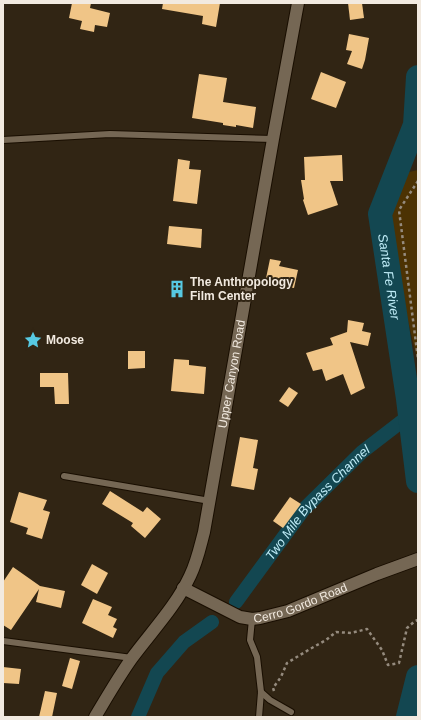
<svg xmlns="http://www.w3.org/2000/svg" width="421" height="720" viewBox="0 0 421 720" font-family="Arial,sans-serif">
<rect width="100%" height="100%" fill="#312514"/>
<polygon fill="#4c3203" points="418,170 418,355 417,359 397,274 389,214 405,173"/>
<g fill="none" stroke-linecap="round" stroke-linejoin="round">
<g stroke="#134751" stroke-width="14">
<path id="s1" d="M236,602L304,509L362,452L410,415"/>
<polyline points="138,717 157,673 184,642 212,622"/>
</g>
<g stroke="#134751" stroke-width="24">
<path id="s2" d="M418,77L415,125L380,214L408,399L418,481"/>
<polyline points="408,717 418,677"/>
</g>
</g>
<g fill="#f0c587">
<polygon points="72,3 91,3 90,8 110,13 107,27 95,25 94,32 80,29 82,21 69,18"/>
<polygon points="163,3 220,3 216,27 202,24 203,16 162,9"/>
<polygon points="348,3 362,3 364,18 350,20"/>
<polygon points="349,34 369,38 365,60 362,69 347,64 352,51 346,50"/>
<polygon points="321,72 346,82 336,108 311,99"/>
<polygon points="199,74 227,78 223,102 256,107 253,128 236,125 236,127 223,125 223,123 192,118"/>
<polygon points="342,155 343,181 330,181 338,205 308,215 303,200 304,199 301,180 305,180 304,157"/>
<polygon points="178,159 190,161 189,169 201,170 197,204 173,201"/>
<polygon points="169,226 202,229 201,248 167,244"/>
<polygon points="270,259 281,261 279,266 298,270 294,288 265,283"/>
<polygon points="348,320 364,323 362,331 371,333 368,346 350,342 365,388 351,395 343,374 326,381 322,369 313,371 306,353 333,345 330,338 347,332"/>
<polygon points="128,351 145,351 145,368 128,369"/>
<polygon points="174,359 189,360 189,365 206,367 204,394 171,391"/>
<polygon points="40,373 68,373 69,404 55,404 54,387 40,387"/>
<polygon points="289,387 298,393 288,407 279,401"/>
<polygon points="240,437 258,440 253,468 258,469 254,490 231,486"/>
<polygon points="110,491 143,512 147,507 161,519 145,538 131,526 133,523 102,504"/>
<polygon points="19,492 47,500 43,510 50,512 42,539 26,534 28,528 10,522"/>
<polygon points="290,497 301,504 283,528 273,521"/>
<polygon points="92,564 108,573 97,594 81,585"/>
<polygon points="13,567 40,586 65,591 61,608 36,602 39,589 11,630 3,625 3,582"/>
<polygon points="93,599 112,607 108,615 117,619 113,627 117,629 113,638 82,623"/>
<polygon points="70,658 80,661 72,689 62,686"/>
<polygon points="3,667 21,669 19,684 3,683"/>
<polygon points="45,691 57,693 52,717 39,717"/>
</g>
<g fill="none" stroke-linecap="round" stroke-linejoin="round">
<g stroke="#190e01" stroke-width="8">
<g id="lane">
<polyline points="3,140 110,134 273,139"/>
<polyline points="64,476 210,501"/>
<polyline points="252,619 250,640 257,657 261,692 259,717"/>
<polyline points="3,641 132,658"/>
<polyline points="261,692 270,700 291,712"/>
</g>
</g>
<g stroke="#190e01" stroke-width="14">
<g id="street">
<path id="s3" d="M183,588L240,617L252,619L260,618L288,611L377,574L418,559"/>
<path id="s4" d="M95,717C107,697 119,676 132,658C152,631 176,606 190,576C197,562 200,547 204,532L273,139L298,3"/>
</g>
</g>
<g stroke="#958b7e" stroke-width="2.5" stroke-dasharray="3 3" stroke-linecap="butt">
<polyline points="418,181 399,210 418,359"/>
<polyline points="274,691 273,688 281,677 287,663 310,649 326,640 336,632 351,633 367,629 382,650 388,665 399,663 407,628 415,621 418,620"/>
</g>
<use href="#lane" stroke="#756754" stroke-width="6"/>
<use href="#street" stroke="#756754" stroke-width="12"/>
</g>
<defs>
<g id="building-bare" transform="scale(1.38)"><path d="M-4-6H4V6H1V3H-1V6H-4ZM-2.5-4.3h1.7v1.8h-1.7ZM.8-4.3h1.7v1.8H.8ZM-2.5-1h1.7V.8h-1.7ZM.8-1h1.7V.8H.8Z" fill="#57c9e2" stroke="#312514" stroke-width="2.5" paint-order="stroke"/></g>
<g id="sight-bare" transform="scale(1.38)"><path d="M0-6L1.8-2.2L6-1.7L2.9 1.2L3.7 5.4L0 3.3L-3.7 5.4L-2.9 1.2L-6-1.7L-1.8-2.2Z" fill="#57c9e2" stroke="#312514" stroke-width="2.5" paint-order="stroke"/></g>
</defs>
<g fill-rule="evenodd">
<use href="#building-bare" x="177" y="289"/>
<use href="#sight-bare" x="33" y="340"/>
</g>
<g text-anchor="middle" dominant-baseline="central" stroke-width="4" stroke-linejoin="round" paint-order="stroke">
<g font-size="12" font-weight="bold" fill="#f2eae0" stroke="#312514" text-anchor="start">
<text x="190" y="282">The Anthropology<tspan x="190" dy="14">Film Center</tspan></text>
<text x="46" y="340">Moose</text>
</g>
<g font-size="12" fill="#f2eae0" stroke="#312514">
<text stroke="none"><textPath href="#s4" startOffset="377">Upper Canyon Road</textPath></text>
<text stroke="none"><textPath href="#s3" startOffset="127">Cerro Gordo Road</textPath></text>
</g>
<g font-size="13" font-style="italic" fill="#bfecf7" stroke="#312514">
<text stroke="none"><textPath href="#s2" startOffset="207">Santa Fe River</textPath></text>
<text stroke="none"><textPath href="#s1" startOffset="129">Two Mile Bypass Channel</textPath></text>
</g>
</g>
<rect width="421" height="720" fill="none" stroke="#f2eae0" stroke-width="8"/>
</svg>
